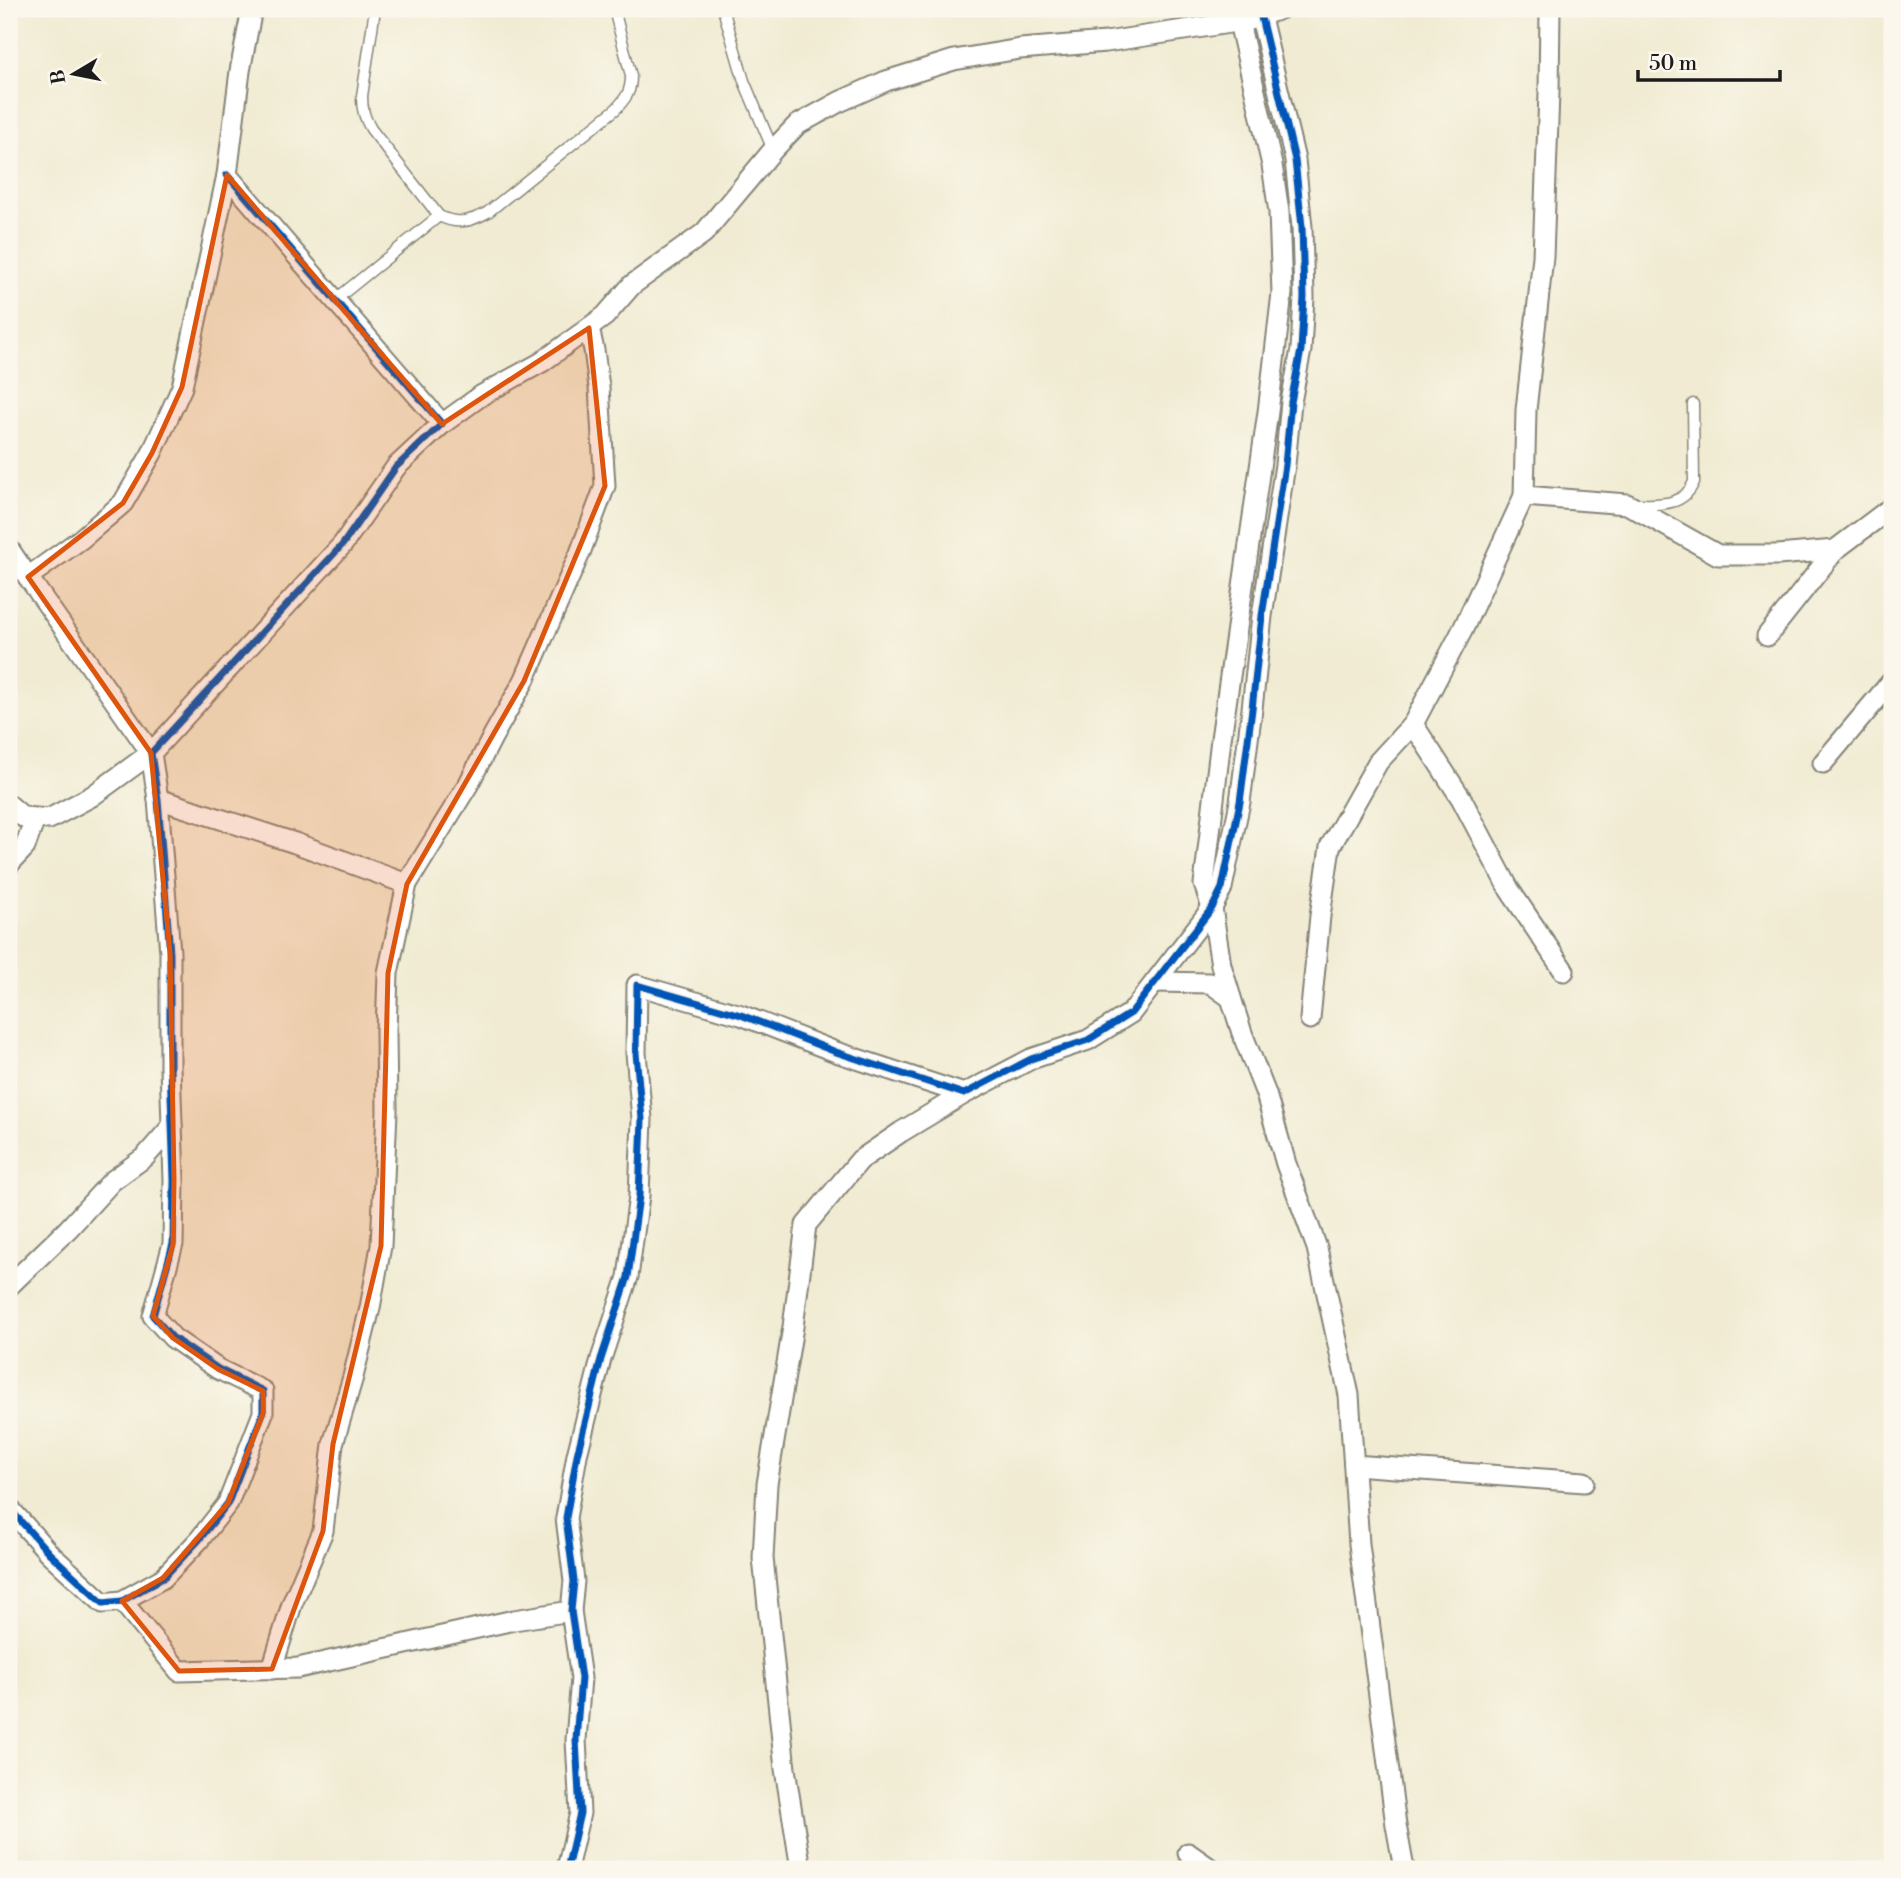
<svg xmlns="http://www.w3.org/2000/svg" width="1901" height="1878" viewBox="0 0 1901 1878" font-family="'Libre Bodoni',serif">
<rect width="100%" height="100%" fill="#fbf7ec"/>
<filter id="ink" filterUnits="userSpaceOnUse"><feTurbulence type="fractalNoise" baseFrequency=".0143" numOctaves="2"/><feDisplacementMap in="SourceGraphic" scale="14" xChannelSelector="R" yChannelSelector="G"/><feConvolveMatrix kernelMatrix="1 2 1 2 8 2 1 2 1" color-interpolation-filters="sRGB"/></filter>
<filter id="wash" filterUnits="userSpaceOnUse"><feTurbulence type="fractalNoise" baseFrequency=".00686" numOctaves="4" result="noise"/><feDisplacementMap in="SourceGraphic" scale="28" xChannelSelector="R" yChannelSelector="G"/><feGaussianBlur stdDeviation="1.57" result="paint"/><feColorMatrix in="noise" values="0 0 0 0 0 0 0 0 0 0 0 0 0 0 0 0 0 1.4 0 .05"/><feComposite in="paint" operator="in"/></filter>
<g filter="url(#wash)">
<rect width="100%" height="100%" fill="#f0ebd2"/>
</g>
<g filter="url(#ink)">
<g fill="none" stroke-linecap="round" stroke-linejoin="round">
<g stroke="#868477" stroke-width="13">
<g id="lane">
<path d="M375,9L362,96C362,109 364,117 371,129L439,216C457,225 470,222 488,212L616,109C626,98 631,92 631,76L614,9"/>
<polyline points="723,9 744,81 773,150"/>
<polyline points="335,300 439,216"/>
<path d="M1634,504C1657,504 1683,508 1694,482L1693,404"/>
</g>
</g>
<g stroke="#868477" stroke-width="23">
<g id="street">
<polyline points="1236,9 1272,165 1279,212 1282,293 1268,412 1221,739 1204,884 1212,908 1221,965 1231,998 1242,1033 1266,1094 1286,1164 1317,1248 1349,1395 1359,1544 1396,1825 1404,1869"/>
<polyline points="442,424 482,395 542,362 605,316 632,285 704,233 773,150 797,125 839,102 886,81 954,60 1020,49 1106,42 1249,20 1280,9"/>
<polyline points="1524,496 1627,504 1718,555 1778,555 1835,550 1892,507"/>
<polyline points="9,549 28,577"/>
<polyline points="1767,636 1835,550"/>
<polyline points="1413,724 1461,798 1509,889 1564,971"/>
<polyline points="1823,763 1892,681"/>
<polyline points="158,799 295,843 407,884"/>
<polyline points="9,805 23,817 49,819 92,796 151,753 28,577 81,539 123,503 152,453 182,387 227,175 240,71 252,9"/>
<polyline points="9,864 25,847 35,819"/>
<polyline points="1155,982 1210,983 1231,998"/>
<polyline points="1310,1019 1320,916 1330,847 1378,762 1413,724 1463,629 1524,496 1526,410 1543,257 1549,93 1550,9"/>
<polyline points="9,1286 68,1229 112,1181 145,1157 172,1126"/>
<polyline points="1354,1465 1584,1482"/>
<polyline points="9,1508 49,1553 103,1603 122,1601 163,1578 199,1540 228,1503 263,1413 263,1391 218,1369 173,1338 153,1316 173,1244 174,1180 170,1067 170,953 158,799 151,753 343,544 396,467 442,424 227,175"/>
<polyline points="122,1601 179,1671 298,1668 514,1620 571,1611"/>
<polyline points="272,1669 292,1604 323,1531 333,1444 353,1377 370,1308 381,1246 387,1111 386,1031 388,973 407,884 468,785 493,736 524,681 580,553 605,486 599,387 594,350 589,328"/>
<polyline points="1188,1853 1211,1869"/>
<polyline points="567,1869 580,1813 576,1740 581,1678 571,1611 574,1581 566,1518 577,1455 601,1359 628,1277 639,1196 642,1119 636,1053 637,985 741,1015 836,1052 964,1094 1031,1059 1088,1040 1131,1013 1212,908 1222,888 1240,802 1252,709 1262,616 1285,465 1291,402 1301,350 1304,297 1302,227 1295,160 1259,9"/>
<polyline points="801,1869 785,1769 763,1558 767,1484 793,1327 806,1225 860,1160 901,1132 964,1094"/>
</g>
</g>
<use href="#lane" stroke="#fff" stroke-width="10"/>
<use href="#street" stroke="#fff" stroke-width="19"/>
<g stroke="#fbf7ec" stroke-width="11">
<g id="cycleway">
<polyline points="9,1508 49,1553 103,1603 122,1601 163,1578 199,1540 228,1503 263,1413 263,1391 218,1369 173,1338 153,1316 173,1244 174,1180 170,1067 170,953 158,799 151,753 343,544 396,467 442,424 227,175"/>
<polyline points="567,1869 580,1813 576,1740 581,1678 571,1611 574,1581 566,1518 577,1455 601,1359 628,1277 639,1196 642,1119 636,1053 637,985 741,1015 836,1052 964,1094 1031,1059 1088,1040 1131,1013 1212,908 1222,888 1240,802 1252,709 1262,616 1285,465 1291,402 1301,350 1304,297 1302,227 1295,160 1259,9"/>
</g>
</g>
<use href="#cycleway" stroke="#0057b8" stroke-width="7"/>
</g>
</g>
<path fill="#de560d" fill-opacity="0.2" stroke="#de560d" stroke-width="5" stroke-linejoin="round" d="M227,175L442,424L589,328L605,486L524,681L407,884L388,973L381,1246L333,1444L323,1531L272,1669L179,1671L122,1601L163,1578L228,1503L263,1413V1391L218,1369L173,1338L153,1316L173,1244L174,1180L170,953L151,753L28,577L123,503L152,453L182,387Z"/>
<rect width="1901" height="1878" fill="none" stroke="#fbf7ec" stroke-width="35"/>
<g transform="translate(74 74) rotate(260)" stroke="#fbf7ec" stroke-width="5" paint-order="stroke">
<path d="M0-5L12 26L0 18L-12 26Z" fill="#1c1c1c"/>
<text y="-10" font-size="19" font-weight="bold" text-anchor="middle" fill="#1c1c1c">B</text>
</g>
<path d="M1638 70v10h142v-10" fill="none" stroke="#1c1c1c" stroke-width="3.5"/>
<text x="1649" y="70" font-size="21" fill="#1c1c1c" stroke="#fbf7ec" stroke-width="5" paint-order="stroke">50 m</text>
</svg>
